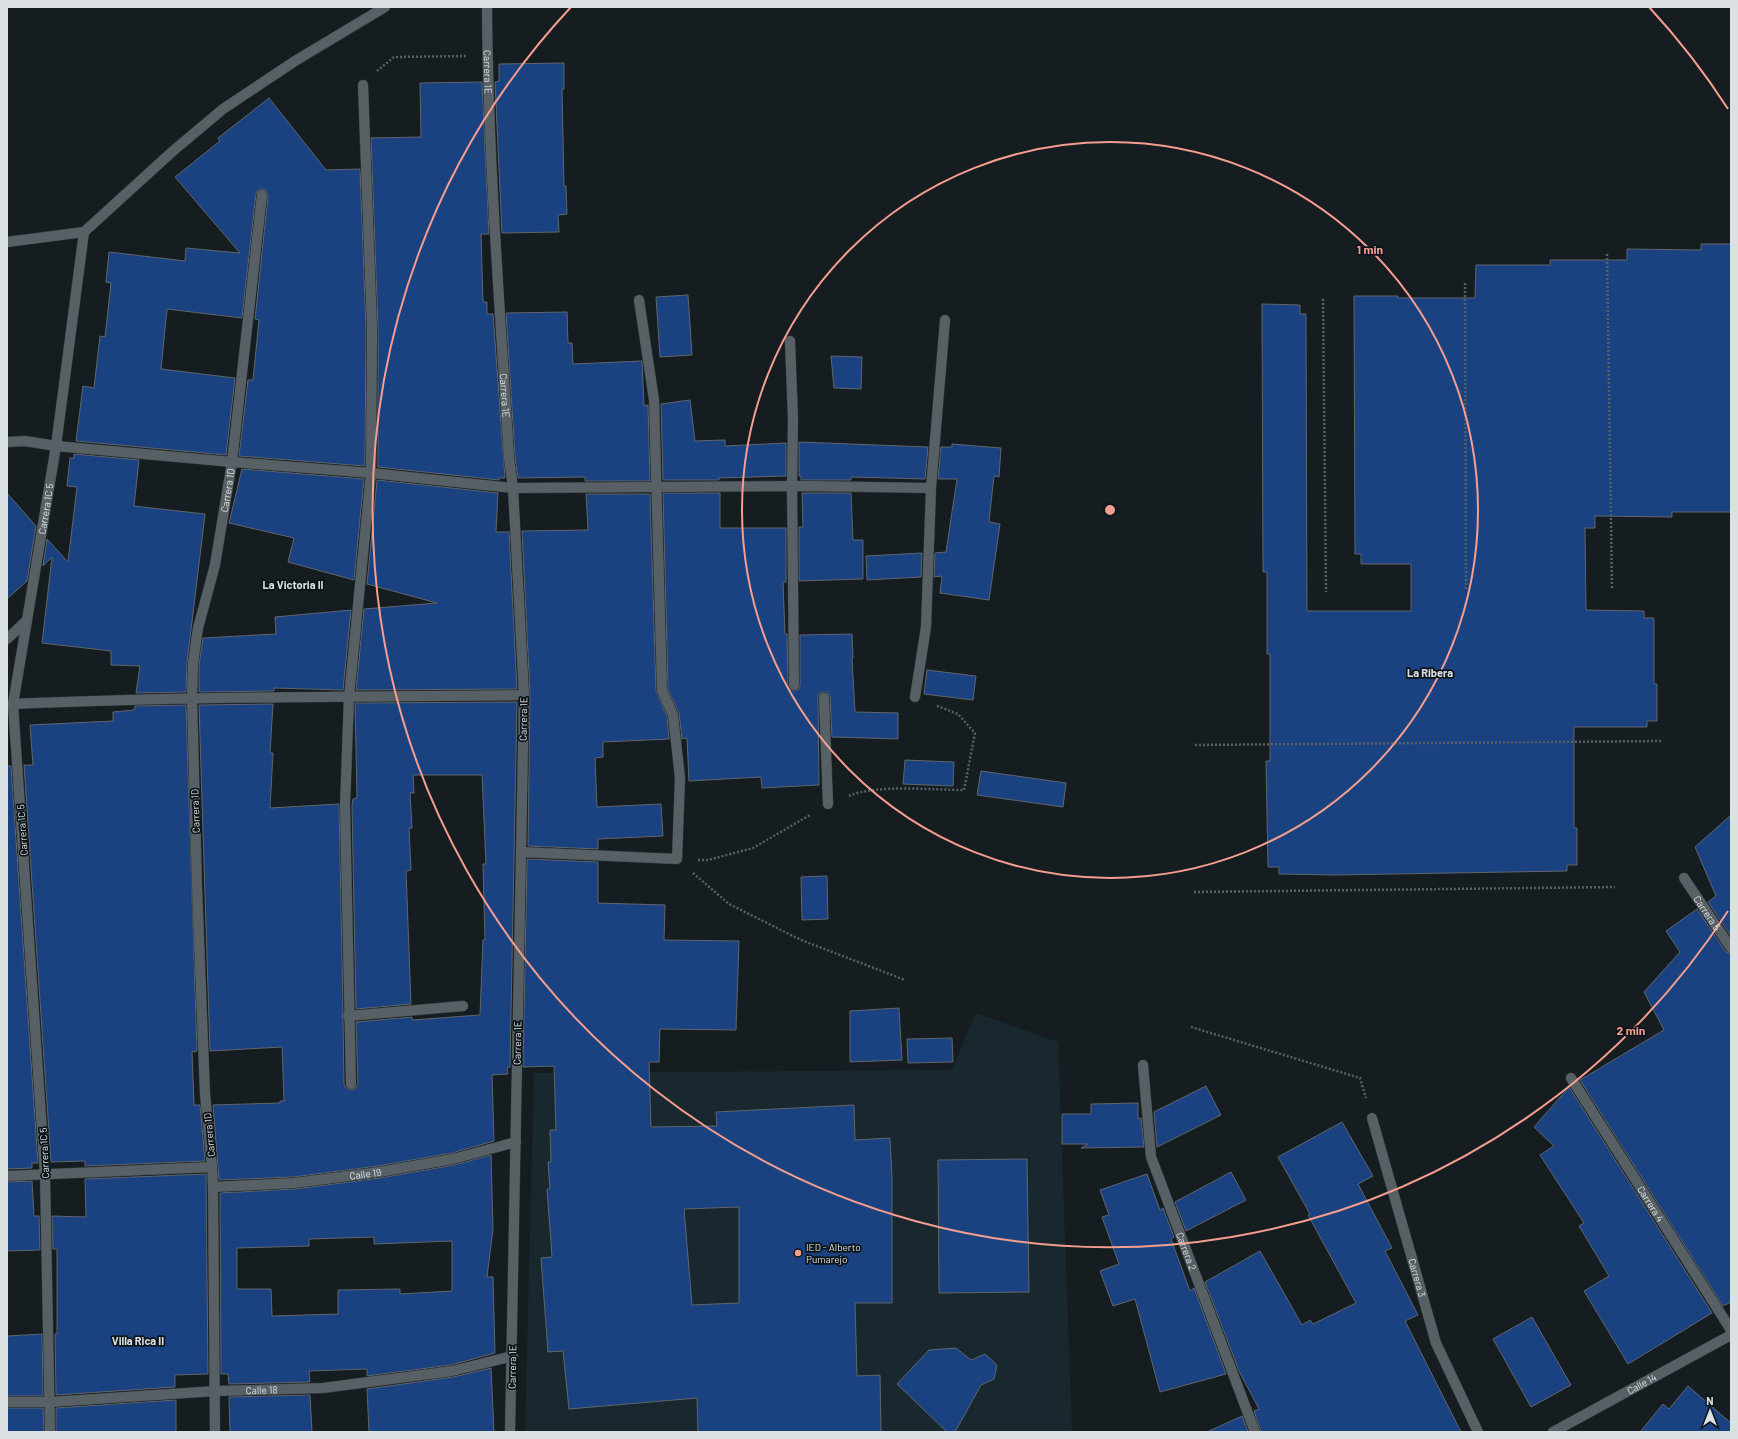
<svg xmlns="http://www.w3.org/2000/svg" width="1738" height="1439" viewBox="0 0 1738 1439" font-family="Barlow,sans-serif">
<rect width="100%" height="100%" fill="#151d21"/>
<polygon fill="#19282f" points="976,1013 1058,1042 1072,1432 525,1432 534,1073 952,1070"/>
<g fill="#1b4280" stroke="#60656d" fill-rule="evenodd">
<polygon points="564,63 564,89 562,89 564,186 566,186 567,214 558,215 559,232 502,233 495,82 499,81 499,64"/>
<polygon points="482,82 489,234 481,234 483,302 487,302 487,314 493,314 505,478 499,478 499,480 378,467 378,328 371,138 421,137 420,83"/>
<polygon points="269,98 326,170 360,169 366,328 365,466 239,456 248,380 253,380 259,320 255,319 268,196 266,190 262,189 257,191 256,194 242,318 167,309 161,369 235,378 226,455 76,441 83,386 94,388 100,336 105,337 111,283 106,282 109,252 185,261 186,248 240,253 175,177 220,141 218,138"/>
<polygon points="1701,244 1731,244 1731,512 1672,512 1672,517 1595,516 1595,528 1585,528 1586,610 1644,611 1644,618 1654,618 1654,684 1657,684 1657,721 1647,721 1647,727 1574,727 1574,828 1577,828 1577,865 1567,865 1567,871 1335,875 1279,874 1279,867 1268,867 1266,761 1270,761 1270,654 1267,654 1267,572 1263,572 1262,304 1300,305 1300,314 1306,314 1307,611 1411,611 1411,564 1361,564 1361,554 1355,554 1354,296 1398,296 1398,298 1475,298 1476,265 1550,265 1550,260 1627,260 1627,249 1701,250"/>
<polygon points="688,295 692,355 660,357 656,297"/>
<polygon points="567,312 568,343 572,343 573,364 642,361 644,406 648,405 650,481 585,481 585,477 518,478 515,457 506,313"/>
<polygon points="831,356 862,357 861,389 834,388"/>
<polygon points="690,400 695,441 725,440 725,446 786,443 786,476 719,478 719,480 663,480 661,404"/>
<polygon points="799,442 928,447 925,479 851,477 851,480 801,480 801,476 799,476"/>
<polygon points="952,444 1001,448 999,477 994,476 989,522 1000,524 989,600 940,593 942,576 934,577 935,553 946,552 957,479 938,479 941,447 952,447"/>
<polygon points="74,454 139,460 134,506 205,514 187,663 186,692 136,693 140,666 111,665 111,651 42,643 52,557 43,566 47,539 68,562 77,487 67,486 70,458 74,458"/>
<polygon points="242,469 364,479 354,580 288,562 294,538 229,523"/>
<polygon points="377,480 498,493 496,532 509,532 517,689 356,690 364,609 437,603 367,584"/>
<polygon points="7,493 36,526 27,581 7,599"/>
<polygon points="663,493 720,493 720,528 786,528 786,582 783,582 785,634 787,634 788,688 794,691 799,689 800,685 800,635 852,634 853,658 852,658 855,712 898,713 898,739 832,737 830,697 827,692 823,692 818,695 818,698 819,785 762,788 761,777 689,781 687,738 682,739 679,713 668,689"/>
<polygon points="802,493 851,493 853,540 863,540 863,579 799,581 799,527 803,527"/>
<polygon points="586,494 650,494 656,690 667,717 669,739 603,742 603,757 595,758 597,807 661,804 663,836 598,839 598,849 528,846 530,695 522,531 588,530"/>
<polygon points="922,553 921,577 867,580 866,556"/>
<polygon points="351,610 343,690 274,688 274,691 199,692 199,665 203,638 276,634 275,617"/>
<polygon points="927,670 976,676 973,700 924,694"/>
<polygon points="517,702 510,1067 507,1068 508,1074 492,1075 494,1141 452,1153 378,1166 293,1177 219,1180 213,1105 280,1103 280,1101 284,1101 282,1047 210,1051 199,705 273,704 270,753 273,753 270,808 339,804 343,1012 342,1016 343,1020 344,1084 346,1088 351,1090 355,1089 358,1084 356,1022 412,1017 412,1020 480,1015 483,940 485,940 483,864 486,864 482,775 413,775 414,793 410,793 412,828 409,828 411,870 406,871 411,1004 356,1009 352,806 353,799 357,798 355,703"/>
<polygon points="186,705 197,1051 192,1052 194,1105 200,1105 205,1161 85,1166 85,1161 51,1162 24,765 33,765 30,725 113,721 113,712 134,710 135,706"/>
<polygon points="905,760 954,762 953,786 903,784"/>
<polygon points="7,766 11,766 38,1163 32,1163 32,1168 7,1169"/>
<polygon points="981,771 1066,783 1063,807 977,795"/>
<polygon points="1731,815 1731,936 1708,902 1716,896 1695,847"/>
<path d="M527,859L598,862V903L665,905L664,940L739,941L736,1030L660,1029L659,1062H649L651,1127L717,1126L716,1112L854,1105L855,1140L890,1138L892,1176V1303H855L857,1376L880,1375L881,1432H698L697,1398L569,1409L563,1351L548,1352L541,1258L552,1257L547,1189H550L548,1162H551L550,1130H556L554,1066L523,1067ZM739,1207V1303L692,1305L684,1209Z"/>
<polygon points="827,876 828,919 802,920 801,877"/>
<polygon points="1697,909 1726,952 1731,954 1731,1302 1723,1306 1580,1080 1664,1030 1644,992 1680,952 1666,931"/>
<polygon points="899,1008 902,1060 850,1062 850,1011"/>
<polygon points="952,1038 953,1062 908,1063 907,1039"/>
<polygon points="1206,1086 1221,1115 1157,1147 1154,1112"/>
<polygon points="1569,1087 1712,1313 1628,1364 1584,1291 1609,1276 1579,1226 1584,1223 1540,1155 1554,1146 1534,1127"/>
<polygon points="1138,1103 1138,1119 1141,1118 1144,1147 1081,1148 1088,1144 1062,1144 1062,1114 1091,1114 1091,1104"/>
<polygon points="1342,1122 1373,1176 1358,1184 1392,1248 1385,1251 1418,1315 1405,1321 1461,1432 1261,1432 1254,1411 1259,1409 1239,1371 1205,1282 1260,1251 1302,1325 1310,1320 1313,1324 1356,1303 1308,1215 1310,1214 1278,1157"/>
<path d="M491,1155L493,1229L487,1277H493L495,1353L451,1365L367,1376V1369L309,1371L310,1382L229,1384L228,1374H221L220,1193L295,1189L380,1178L454,1165ZM374,1237V1244L452,1241V1291L400,1294V1289L338,1290V1314L272,1316L271,1289H237V1248L309,1246V1239Z"/>
<polygon points="1027,1159 1029,1292 939,1293 938,1160"/>
<polygon points="1231,1172 1246,1200 1186,1231 1175,1202"/>
<polygon points="206,1174 208,1374 175,1375 175,1387 56,1395 55,1334 57,1334 57,1249 53,1249 52,1216 86,1217 85,1179"/>
<polygon points="1147,1174 1160,1210 1163,1208 1174,1237 1171,1239 1190,1291 1194,1288 1226,1374 1160,1392 1135,1299 1113,1306 1100,1271 1119,1264 1102,1217 1109,1215 1100,1190"/>
<polygon points="32,1181 34,1216 39,1216 40,1250 7,1251 7,1182"/>
<polygon points="1532,1317 1571,1385 1531,1407 1493,1339"/>
<polygon points="42,1334 43,1396 7,1396 7,1336"/>
<polygon points="956,1348 971,1360 985,1354 997,1365 994,1379 981,1385 955,1432 947,1432 897,1384 929,1350"/>
<polygon points="491,1368 494,1432 369,1432 367,1389 453,1377"/>
<polygon points="1688,1386 1731,1423 1731,1432 1640,1432 1663,1404 1669,1409"/>
<polygon points="310,1395 312,1432 230,1432 229,1397"/>
<polygon points="176,1400 176,1432 56,1432 56,1408"/>
<polygon points="7,1408 43,1408 44,1432 7,1432"/>
<polygon points="1242,1416 1248,1432 1207,1432"/>
</g>
<g fill="none" stroke-linecap="round" stroke-linejoin="round">
<g stroke="#33383b" stroke-width="11">
<g id="service">
<polyline points="790,341 793,419 792,486 794,685"/>
<polyline points="7,442 25,441 56,446 232,462 371,473 513,488 806,486 931,488"/>
<polyline points="7,639 27,620"/>
<polyline points="915,697 926,627 931,488 945,320"/>
<polyline points="824,698 828,804"/>
<path d="M13,704C183,696 354,697 524,695"/>
<polyline points="521,852 677,859 680,778 673,715 662,690 654,400 639,300"/>
<path id="s1" d="M1684,878L1731,948"/>
<polyline points="348,1016 463,1006"/>
<path id="s2" d="M1143,1065L1151,1157L1255,1432"/>
<path id="s3" d="M1571,1078L1731,1330"/>
<polyline points="351,1084 345,806 349,697 371,473 372,328 363,85"/>
<path id="s4" d="M1372,1118L1436,1343L1478,1432"/>
<path id="s5" d="M7,1176L212,1167L205,1094L197,887L192,698L193,664L198,628L215,565L232,462L262,195"/>
<path id="s6" d="M213,1187L294,1183L379,1172L453,1159L516,1142"/>
<path id="s7" d="M7,1402H50L216,1391L323,1388L452,1371L513,1356"/>
</g>
</g>
<g stroke="#33383b" stroke-width="11">
<g id="minor">
<path id="s8" d="M487,7C488,158 500,308 509,458L513,488L524,695L510,1432"/>
<polyline points="7,242 84,232 173,151 223,109 295,61 385,7"/>
<polyline points="212,1167 213,1187 215,1432"/>
<path id="s9" d="M50,1432L45,1175L13,704L56,446L84,232"/>
</g>
</g>
<g stroke="#33383b" stroke-width="11">
<g id="tertiary">
<path id="s10" d="M1553,1432L1731,1335"/>
</g>
</g>
<g stroke="#596063" stroke-width="2.5" stroke-dasharray="2 2" stroke-linecap="butt">
<polyline points="377,71 394,57 468,56"/>
<polyline points="1607,254 1612,588"/>
<polyline points="1465,283 1466,590"/>
<polyline points="1323,299 1326,592"/>
<polyline points="1195,745 1663,741"/>
<path d="M849,796C876,784 933,790 964,790L975,733L958,714L935,705"/>
<polyline points="698,860 708,860 753,848 810,815"/>
<polyline points="693,873 729,904 801,940 905,980"/>
<polyline points="1194,892 1615,887"/>
<polyline points="1191,1027 1360,1078 1366,1098"/>
</g>
<use href="#service" stroke="#576165" stroke-width="10"/>
<use href="#minor" stroke="#576165" stroke-width="10"/>
<use href="#tertiary" stroke="#576165" stroke-width="10"/>
</g>
<g fill="none" stroke="#f59d8e" stroke-width="2">
<circle cx="1110" cy="510" r="368"/>
<path d="M1728 911A737 737 0 1 1 571 7M1649 7A737 737 0 0 1 1728 109"/>
</g>
<circle fill="#f59d8e" stroke="#0c1418" stroke-width="1.5" cx="798" cy="1253" r="4"/>
<g text-anchor="middle" dominant-baseline="central" stroke-width="3.5" stroke-linejoin="round" paint-order="stroke">
<g font-size="10" fill="#dbe0e3" stroke="#0c1418">
<text stroke="none"><textPath href="#s8" startOffset="65">Carrera 1E</textPath></text>
<text stroke="none"><textPath href="#s8" startOffset="389">Carrera 1E</textPath></text>
<text stroke="none"><textPath href="#s5" startOffset="886">Carrera 1D</textPath></text>
<text stroke="none"><textPath href="#s9" startOffset="927">Carrera 1C 5</textPath></text>
<text transform="translate(523 719) rotate(-89)">Carrera 1E</text>
<text transform="translate(195 811) rotate(-92)">Carrera 1D</text>
<text transform="translate(22 830) rotate(-94)">Carrera 1C 5</text>
<text stroke="none"><textPath href="#s1" startOffset="42">Carrera 5</textPath></text>
<text transform="translate(517 1043) rotate(-89)">Carrera 1E</text>
<text transform="translate(209 1135) rotate(-95)">Carrera 1D</text>
<text transform="translate(44 1153) rotate(-93)">Carrera 1C 5</text>
<text stroke="none"><textPath href="#s6" startOffset="153">Calle 19</textPath></text>
<text stroke="none"><textPath href="#s3" startOffset="149">Carrera 4</textPath></text>
<text stroke="none"><textPath href="#s2" startOffset="193">Carrera 2</textPath></text>
<text stroke="none"><textPath href="#s4" startOffset="166">Carrera 3</textPath></text>
<text transform="translate(512 1367) rotate(-89)">Carrera 1E</text>
<text stroke="none"><textPath href="#s10" startOffset="101">Calle 14</textPath></text>
<text stroke="none"><textPath href="#s7" startOffset="255">Calle 18</textPath></text>
</g>
<g font-size="10" fill="#dbe0e3" stroke="#0c1418" text-anchor="start">
<text x="806" y="1247">IED - Alberto<tspan x="806" dy="12">Pumarejo</tspan></text>
</g>
<g font-size="11" font-weight="bold" fill="#dbe0e3" stroke="#0c1418">
<text x="293" y="584">La Victoria II</text>
<text x="1430" y="672">La Ribera</text>
<text x="138" y="1340">Villa Rica II</text>
</g>
</g>
<circle cx="1110" cy="510" r="6" fill="#f59d8e" stroke="#0c1418" stroke-width="2"/>
<g font-size="12" text-anchor="middle" font-weight="bold" fill="#f59d8e" stroke="#0c1418" stroke-width="3.5" stroke-linejoin="round" paint-order="stroke">
<text x="1370" y="254">1 min</text>
<text x="1631" y="1035">2 min</text>
</g>
<rect width="1738" height="1439" fill="none" stroke="#dbe0e3" stroke-width="16"/>
<g transform="translate(1710 1411)" stroke="#0c1418" stroke-width="3" paint-order="stroke">
<path d="M0-3L7 15L0 10L-7 15Z" fill="#dbe0e3"/>
<text y="-6" font-size="11" font-weight="bold" text-anchor="middle" fill="#dbe0e3">N</text>
</g>
</svg>
